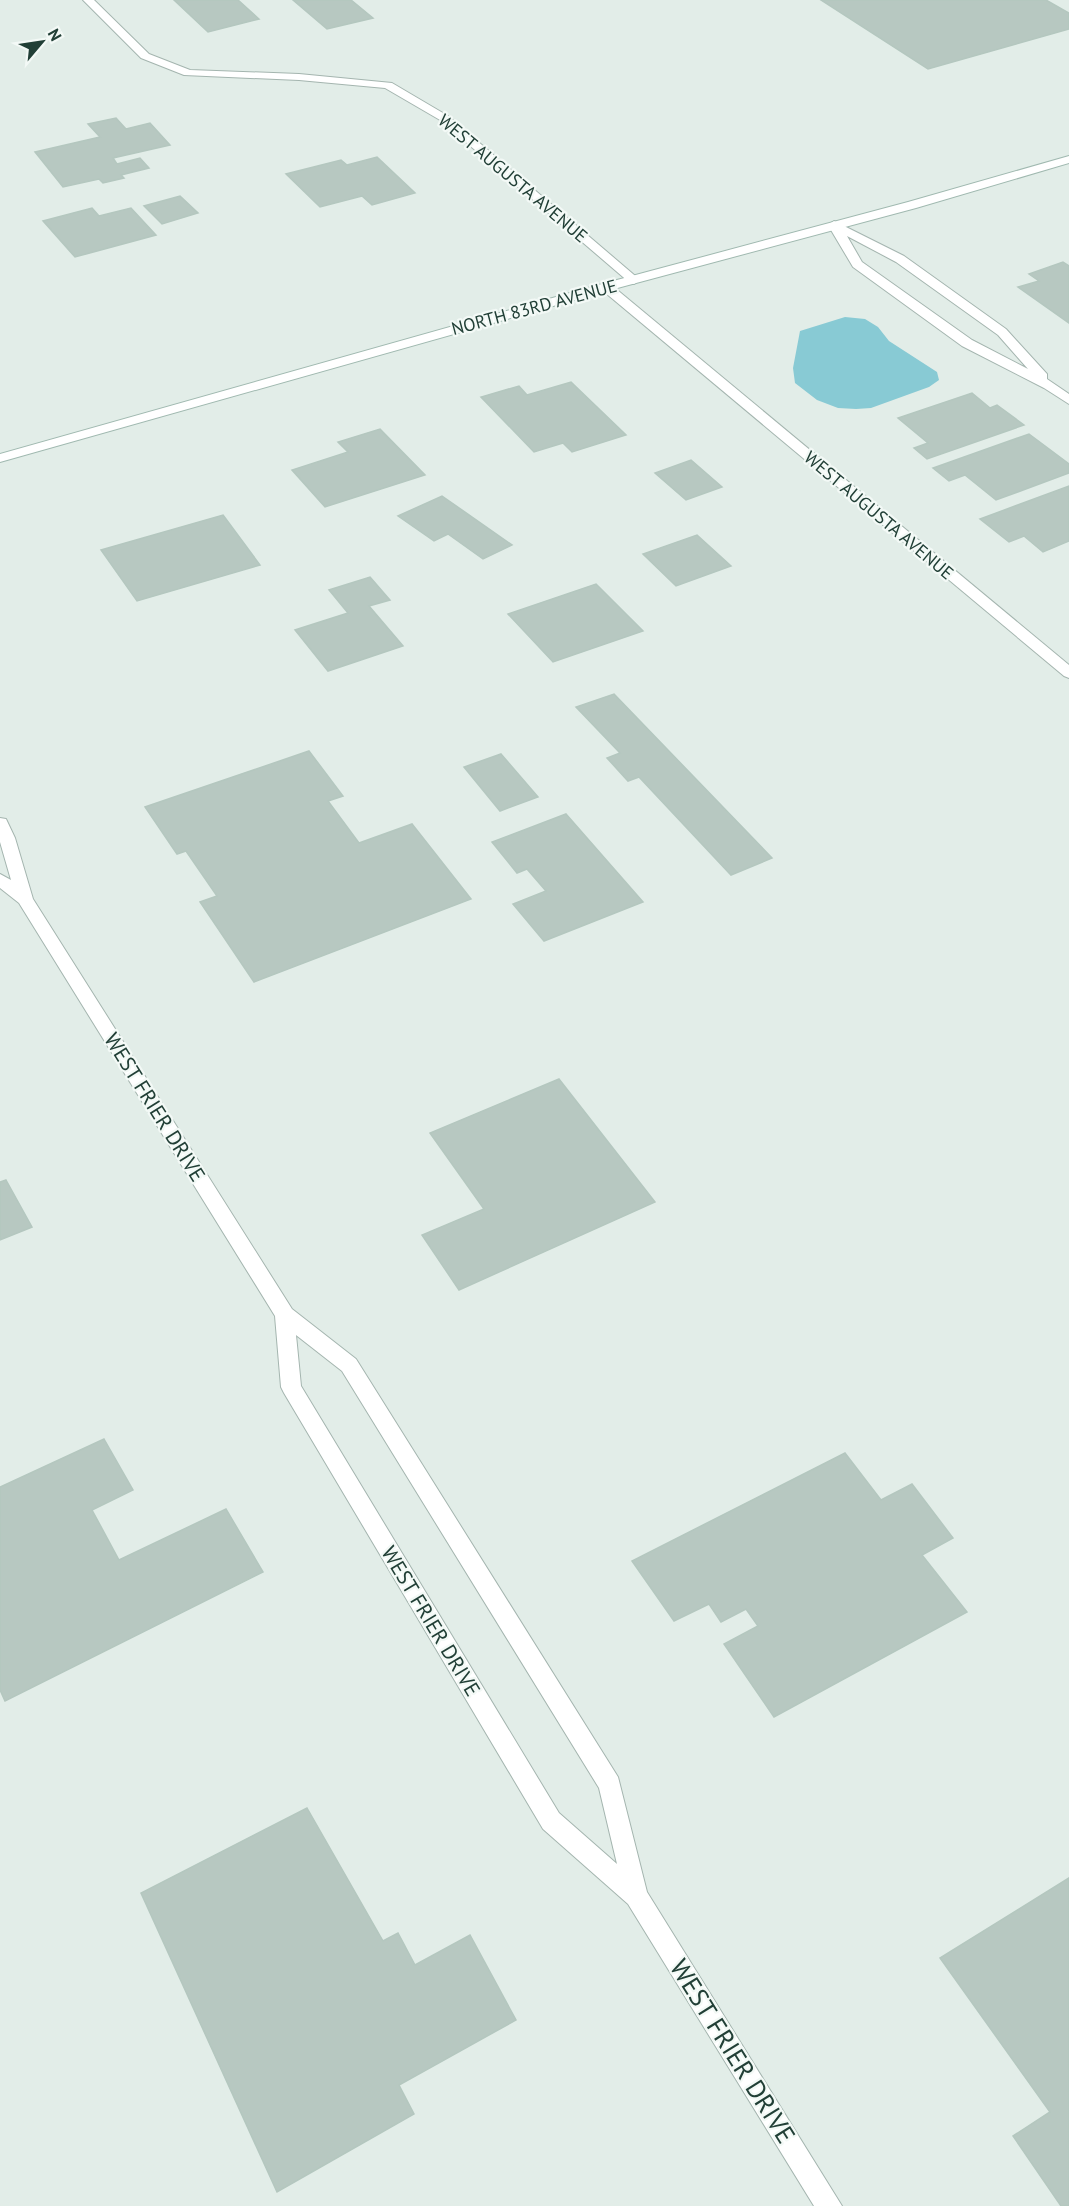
<svg xmlns="http://www.w3.org/2000/svg" width="1069" height="2206" viewBox="0 0 1069 2206" font-family="'PT Sans',sans-serif">
<rect width="100%" height="100%" fill="#e2ede8"/>
<polygon fill="#88cad4" points="845,317 865,319 878,327 889,341 937,372 939,380 929,387 871,408 856,409 838,408 817,400 795,383 793,368 800,331"/>
<g fill="#b7c8c1" stroke="#b4c7bf" stroke-width="1.5">
<polygon points="174,0 238,0 259,19 208,32"/>
<polygon points="293,0 351,0 373,18 327,29"/>
<polygon points="821,0 1046,0 1069,13 1069,29 928,69"/>
<polygon points="116,118 126,129 150,123 170,145 113,158 117,164 140,158 149,168 121,175 124,178 103,183 99,179 63,187 35,152 100,137 88,124"/>
<polygon points="377,157 415,193 372,205 362,196 320,207 286,174 341,160 347,165"/>
<polygon points="180,196 198,213 162,224 144,206"/>
<polygon points="92,208 99,216 131,208 156,235 75,257 43,221"/>
<polygon points="1063,262 1069,266 1069,323 1018,287 1039,281 1029,274"/>
<polygon points="571,382 626,435 572,452 563,443 534,452 481,397 519,386 527,395"/>
<polygon points="972,393 990,408 997,405 1024,425 927,459 914,448 928,443 898,418"/>
<polygon points="380,429 425,475 325,507 292,470 348,452 338,442"/>
<polygon points="1029,434 1069,464 1069,473 996,500 965,475 949,481 933,468"/>
<polygon points="691,460 722,487 686,500 655,473"/>
<polygon points="1069,486 1069,541 1043,552 1024,536 1009,542 980,519"/>
<polygon points="442,496 512,545 483,559 448,534 434,541 398,516"/>
<polygon points="223,515 260,565 137,601 101,550"/>
<polygon points="697,535 731,566 676,586 643,554"/>
<polygon points="370,577 390,600 369,606 403,646 328,671 295,630 348,613 329,590"/>
<polygon points="596,584 643,631 553,662 508,614"/>
<polygon points="614,694 772,858 731,875 639,777 628,781 607,758 620,753 576,707"/>
<polygon points="309,751 343,796 328,801 359,843 412,824 471,899 254,982 200,902 217,896 186,851 177,854 145,807"/>
<polygon points="501,754 538,797 500,811 464,767"/>
<polygon points="566,814 643,902 544,941 513,904 546,891 527,869 517,873 492,842"/>
<polygon points="559,1079 655,1202 459,1290 422,1235 484,1209 430,1133"/>
<polygon points="6,1180 32,1227 0,1240 0,1182"/>
<polygon points="104,1439 133,1490 92,1510 119,1560 226,1509 263,1572 5,1701 0,1690 0,1487"/>
<polygon points="845,1453 881,1500 912,1484 953,1538 922,1555 967,1612 774,1717 724,1644 758,1626 746,1609 721,1622 709,1604 674,1621 632,1561"/>
<polygon points="307,1808 383,1941 398,1933 415,1965 470,1935 516,2020 399,2085 414,2114 277,2192 141,1893"/>
<polygon points="1069,1878 1069,2206 1061,2206 1013,2136 1050,2112 940,1958"/>
</g>
<g fill="none" stroke-linecap="round" stroke-linejoin="round">
<g stroke="#a4b5af" stroke-width="2">
<g id="street">
<polygon points="83,0 94,0 149,54 190,70 299,74 392,83 448,116 640,280 634,284 630,283 440,120 385,88 299,80 184,75 141,58"/>
<path d="M834,221L904,256L1006,329L1047,374V379L1069,394V404L1044,388L962,346L853,267L828,225ZM847,236L896,262L998,335L1028,369L972,340L862,262Z"/>
<polygon points="606,283 610,284 1069,665 1069,678 1064,676 602,290 600,287 602,284"/>
<path d="M0,818L6,819L15,838L33,899L292,1309L356,1359L618,1777L647,1892L842,2206H814L628,1904L543,1829L284,1393L281,1387L275,1316L19,903L0,888V874L11,880L0,842ZM296,1335L342,1371L599,1788L617,1864L559,1813L301,1386Z"/>
</g>
</g>
<g stroke="#a0b9b0" stroke-width="2">
<polygon id="secondary" points="1069,156 1069,163 916,208 610,290 0,462 0,454 602,284 908,202"/>
</g>
<use href="#street" fill="#fff" fill-rule="evenodd"/>
<use href="#secondary" fill="#fff" fill-rule="evenodd"/>
</g>
<g text-anchor="middle" dominant-baseline="central" stroke-width="4.5" stroke-linejoin="round" paint-order="stroke">
<g font-size="18" fill="#213f36" stroke="#f3f9f6">
<text transform="translate(513 178) rotate(40)">WEST AUGUSTA AVENUE</text>
<text transform="translate(534 307) rotate(-15)">NORTH 83RD AVENUE</text>
<text transform="translate(879 515) rotate(40)">WEST AUGUSTA AVENUE</text>
</g>
<g font-size="21" fill="#213f36" stroke="#f3f9f6">
<text transform="translate(155 1107) rotate(58)">WEST FRIER DRIVE</text>
<text transform="translate(431 1621) rotate(59)">WEST FRIER DRIVE</text>
</g>
<g font-size="26" fill="#213f36" stroke="#f3f9f6">
<text transform="translate(733 2051) rotate(58)">WEST FRIER DRIVE</text>
</g>
</g>
<g transform="translate(42 42) rotate(61)" stroke="#f3f9f6" stroke-width="4.5" paint-order="stroke">
<path d="M0-4.5L10 22L0 15L-10 22Z" fill="#213f36"/>
<text y="-9" font-size="16" font-weight="bold" text-anchor="middle" fill="#213f36">N</text>
</g>
</svg>
